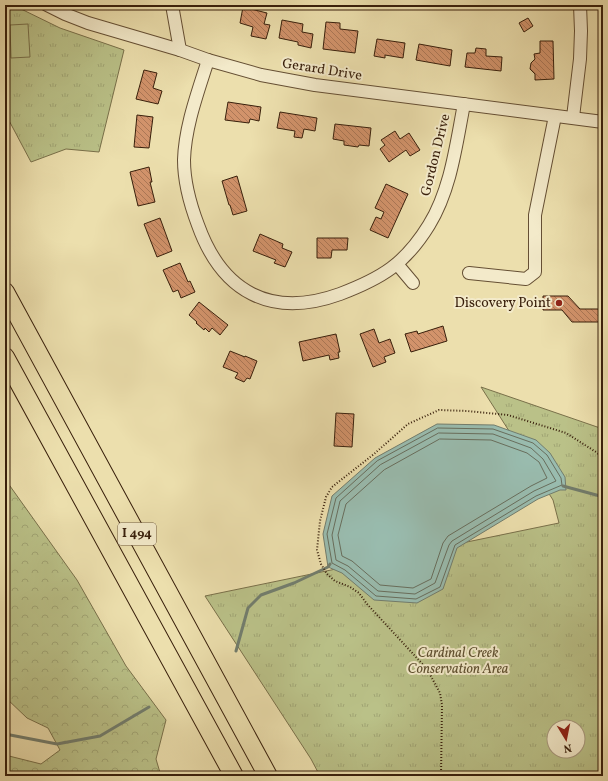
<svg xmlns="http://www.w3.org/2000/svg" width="608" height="781" viewBox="0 0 608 781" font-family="Vollkorn,serif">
<defs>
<pattern id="grass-tufts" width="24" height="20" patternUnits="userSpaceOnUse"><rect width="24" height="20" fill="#bac188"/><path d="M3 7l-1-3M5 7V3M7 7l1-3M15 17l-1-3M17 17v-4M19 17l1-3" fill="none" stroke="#a1a574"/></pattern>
<pattern id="forest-crowns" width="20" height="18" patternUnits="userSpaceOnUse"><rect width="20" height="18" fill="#bac188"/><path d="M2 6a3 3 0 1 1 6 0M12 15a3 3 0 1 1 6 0" fill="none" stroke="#a1a574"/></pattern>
<pattern id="building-back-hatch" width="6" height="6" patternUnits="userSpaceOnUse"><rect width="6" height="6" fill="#d2936b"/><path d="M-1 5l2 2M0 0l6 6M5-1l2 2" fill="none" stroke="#ab7756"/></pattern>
</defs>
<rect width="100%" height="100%" fill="#ecdfad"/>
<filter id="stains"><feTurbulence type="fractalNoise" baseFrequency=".005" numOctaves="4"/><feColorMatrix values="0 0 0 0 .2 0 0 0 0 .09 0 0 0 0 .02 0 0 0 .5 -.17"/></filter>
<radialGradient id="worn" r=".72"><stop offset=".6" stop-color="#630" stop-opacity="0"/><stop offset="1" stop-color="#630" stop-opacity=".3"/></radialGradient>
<g fill="url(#grass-tufts)" stroke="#79704a" fill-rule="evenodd">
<polygon points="7,7 17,7 60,28 124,50 99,152 66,149 31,162 5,113 5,8"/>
<path d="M481,387L603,429V776H320L311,759L205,596L559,523L553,500ZM554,727H578V751H554Z"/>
</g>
<polygon fill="url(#forest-crowns)" stroke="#79704a" points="5,479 77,580 126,666 166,720 156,759 161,776 5,776 5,755 41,764 60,750 48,728 27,718 5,697"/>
<polygon fill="#bac188" stroke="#79704a" points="28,24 30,57 11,58 10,25"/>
<polygon fill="#99bcaf" stroke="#727d6d" points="437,424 494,425 536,440 550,453 565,477 566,490 560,490 538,499 457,548 443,589 417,603 374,600 342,573 328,567 323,534 332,496 375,458"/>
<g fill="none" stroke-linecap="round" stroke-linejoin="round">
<g stroke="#686e5d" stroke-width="1">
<polygon points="438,428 493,429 533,443 547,455 561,478 562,485 536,496 455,545 440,587 416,599 376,596 345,570 332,563 327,534 336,498 377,461"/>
<polygon points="439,433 493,434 531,448 543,459 556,481 534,491 452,541 449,545 435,583 415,594 378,591 348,566 336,560 332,535 340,501 380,465"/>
<polygon points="440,439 491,440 527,453 539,462 547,478 531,486 448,536 443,543 431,579 413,588 380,585 352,561 342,556 338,535 346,504 384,470"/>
</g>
<g stroke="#727d6d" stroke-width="3">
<polyline points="563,486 600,496 603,499"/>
<polyline points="236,651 248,608 261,595 294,583 328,567 330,564"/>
<polyline points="5,734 57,744 100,736 149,707"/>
</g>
</g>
<g fill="url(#building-back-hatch)" stroke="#381f0b">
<polygon points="243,7 267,13 264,24 270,25 266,39 251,36 253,27 240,23"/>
<polygon points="528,18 533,26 524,32 519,23"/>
<polygon points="282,20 303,24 302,32 313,34 311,48 298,45 298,42 279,38"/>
<polygon points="326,22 340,23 340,29 358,31 355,53 323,49"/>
<polygon points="377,39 405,43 403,58 385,55 385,58 374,56"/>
<polygon points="540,41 553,41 554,79 535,80 535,74 530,69 531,63 535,59 534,54 540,53"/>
<polygon points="419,44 452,50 450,66 416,60"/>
<polygon points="476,48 486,49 486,56 502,57 501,71 465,67 467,53 475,53"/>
<polygon points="144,70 157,73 153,88 162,91 158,104 136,99"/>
<polygon points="228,102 261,107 259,121 250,119 249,123 225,120"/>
<polygon points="280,112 317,118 315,131 304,129 302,138 294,137 295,131 277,128"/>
<polygon points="137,115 153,117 149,148 134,147"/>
<polygon points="335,124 371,128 369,146 359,145 358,147 344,145 344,141 333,139"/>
<polygon points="395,131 400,139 409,133 420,150 410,156 406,150 389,162 380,149 385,145 381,140"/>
<polygon points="149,167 152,182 150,182 155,202 138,206 130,172"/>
<polygon points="237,176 247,211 233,215 230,205 229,205 222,181"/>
<polygon points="386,184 408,194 388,238 370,230 376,217 381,219 384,212 375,208"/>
<polygon points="160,218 172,251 157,257 144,224"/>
<polygon points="260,234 283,244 282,248 292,252 285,267 274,263 276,260 253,251"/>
<polygon points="317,238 348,238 347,250 332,250 331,258 317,258"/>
<polygon points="180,263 188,282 190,281 195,292 181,298 178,290 173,292 163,270"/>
<polygon points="543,296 568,296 580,309 603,309 603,322 572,322 562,310 543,310"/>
<polygon points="199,302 228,325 220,335 212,328 209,332 205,328 204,330 196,323 197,322 189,315"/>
<polygon points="443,326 447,341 411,352 405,334 417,331 418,334"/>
<polygon points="374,329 379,343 390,339 395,353 384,357 386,362 373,367 360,334"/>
<polygon points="336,334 340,352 338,352 339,358 330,360 329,355 303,361 299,342"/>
<polygon points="230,351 245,357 245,356 257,361 250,379 247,378 244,382 235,378 238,373 223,367"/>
<polygon points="336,413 354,414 352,447 334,446"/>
</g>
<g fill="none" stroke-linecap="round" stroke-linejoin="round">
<g stroke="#654f34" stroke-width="14">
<g id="minor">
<polyline points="47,5 65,14 88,23 180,50 208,60 261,75 315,85 603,122"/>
<polyline points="172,5 180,50"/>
<path d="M208,60C198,92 185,126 184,160C184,183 190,204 198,225C222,292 271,319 340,294C382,278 405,264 429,225C451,189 456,145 464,104"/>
<polyline points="573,117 580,59 581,31 580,5"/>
<polyline points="397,264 413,283"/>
<polyline points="469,273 526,279 535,272 535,215 555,116"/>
</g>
</g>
<g stroke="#381f0b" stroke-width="20">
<g id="highway">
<polyline points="5,292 268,776"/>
<polyline points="5,357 234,776"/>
</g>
</g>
<polyline stroke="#381f0b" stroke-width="2" stroke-dasharray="1 2" stroke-linecap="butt" points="441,776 442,705 440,693 427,669 367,604 359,593 350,587 335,581 327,574 321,564 317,550 320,521 326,497 332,487 374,454 408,424 439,410 467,411 508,415 566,433 596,452 603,458"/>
<use href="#minor" stroke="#f3eaca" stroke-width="12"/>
<use href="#highway" stroke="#ecdfad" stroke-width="18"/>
</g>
<circle fill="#8f2418" stroke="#f3eaca" stroke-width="1.5" cx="559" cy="303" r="4"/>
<g text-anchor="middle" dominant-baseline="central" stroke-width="4" stroke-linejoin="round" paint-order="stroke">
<rect fill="#f3eaca" stroke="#705c44" stroke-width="1" x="118" y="523" width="38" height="22" rx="3"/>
<g font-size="13" font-weight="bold" fill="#381f0b">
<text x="137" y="534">I 494</text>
</g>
<g font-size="14" fill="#381f0b" stroke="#f3eaca">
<text transform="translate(322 70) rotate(9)">Gerard Drive</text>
<text transform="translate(436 155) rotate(-76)">Gordon Drive</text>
</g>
<g font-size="14" fill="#381f0b" stroke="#f3eaca" text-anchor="end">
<text x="551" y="303">Discovery Point</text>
</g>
<g font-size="14" font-style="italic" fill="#5f5030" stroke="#f3eaca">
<text x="458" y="653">Cardinal Creek<tspan x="458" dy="16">Conservation Area</tspan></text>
</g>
</g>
<rect width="608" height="781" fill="none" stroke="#ecdfad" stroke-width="20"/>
<rect x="6" y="6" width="596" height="769" fill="none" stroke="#381f0b" stroke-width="2"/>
<rect x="10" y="10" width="588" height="761" fill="none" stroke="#381f0b"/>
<g transform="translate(566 739) rotate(170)"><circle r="19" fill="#f3eaca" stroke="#a8997e"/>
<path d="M0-3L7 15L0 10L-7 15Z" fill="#8f2418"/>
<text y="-6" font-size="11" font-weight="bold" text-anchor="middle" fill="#381f0b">N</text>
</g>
<rect width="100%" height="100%" filter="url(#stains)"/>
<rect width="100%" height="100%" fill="url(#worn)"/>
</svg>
